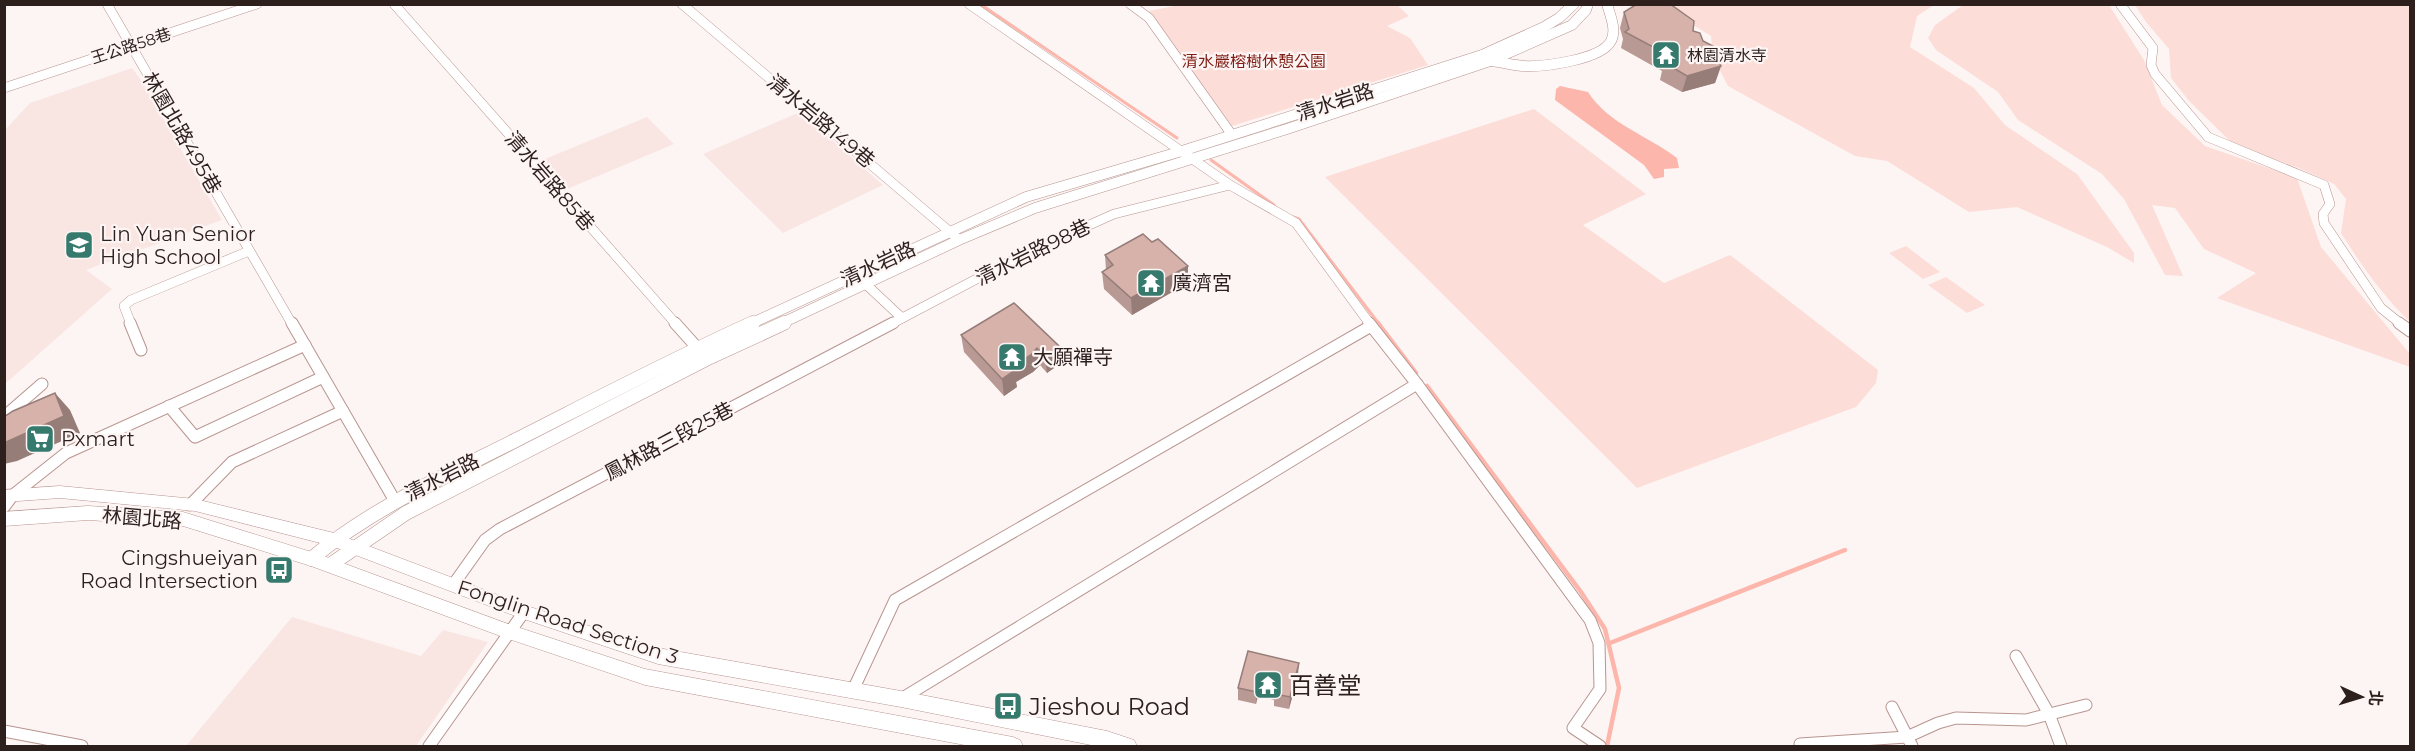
<svg xmlns="http://www.w3.org/2000/svg" width="2415" height="751" viewBox="0 0 2415 751" font-family="Montserrat,'Noto Sans TC',sans-serif">
<rect width="100%" height="100%" fill="#fdf5f4"/>
<g fill="#f9e6e3">
<polygon points="132,68 141,80 222,220 86,270 112,289 5,384 5,130 30,103"/>
<polygon points="800,112 883,185 783,233 703,154"/>
<polygon points="647,117 674,144 565,190 540,161"/>
<polygon points="292,617 421,656 443,630 488,642 416,746 186,746"/>
</g>
<g fill="#fdddd8">
<polygon points="1184,4 1397,5 1409,16 1387,26 1410,38 1428,65 1232,126 1149,11"/>
<polygon points="1665,5 1934,5 1917,16 1910,47 1974,88 2005,125 2077,174 2134,253 2134,263 2107,247 2017,207 1969,212 1887,161 1855,156 1728,86 1713,57 1711,36 1680,17"/>
<polygon points="1963,5 2109,5 2144,60 2162,105 2205,146 2297,178 2321,247 2410,354 2410,367 2217,298 2256,273 2204,249 2175,208 2152,205 2183,276 2165,275 2124,199 2102,174 2018,120 1998,92 1936,50 1928,38 1935,25"/>
<path d="M2135,5H2410V322C2383,296 2361,265 2341,233L2346,199L2334,184L2299,168L2234,145L2189,101L2171,78L2169,49L2146,22Z"/>
<polygon points="1534,109 1646,194 1583,225 1664,283 1730,255 1878,370 1876,383 1856,407 1637,488 1325,177"/>
<polygon points="1906,246 1940,272 1923,279 1889,253"/>
<polygon points="1946,277 1985,305 1967,313 1928,285"/>
</g>
<path fill="#fcb6ab" d="M1560,86L1588,92C1608,124 1649,136 1677,158L1679,168L1664,169V177L1654,179L1644,165L1555,100L1556,89Z"/>
<g fill="none" stroke-linecap="round" stroke-linejoin="round">
<g stroke="#fcb6ab" stroke-width="3">
<polyline points="980,4 1177,138"/>
<polyline points="1211,160 1274,205"/>
<polyline points="1293,217 1299,219 1379,324"/>
</g>
<g stroke="#fcb6ab" stroke-width="4.5">
<polyline points="1378,323 1416,373"/>
<polyline points="1427,386 1581,592 1605,629 1619,688 1607,746"/>
<polyline points="1610,643 1845,550"/>
</g>
<g stroke="#b8958f" stroke-width="10">
<g id="minor-far1">
<polyline points="107,4 292,324"/>
<polyline points="394,4 676,324"/>
<polyline points="682,4 956,237"/>
<polyline points="969,4 1230,185 1296,223 1370,324"/>
<polyline points="1130,4 1149,18 1232,135"/>
<polyline points="2120,4 2153,48 2151,65 2155,74 2208,137 2324,185 2330,204 2323,214 2324,223 2381,308 2401,324"/>
<polyline points="4,88 257,4"/>
<polyline points="856,275 902,318"/>
<polyline points="131,324 124,306 131,300 249,251"/>
<polyline points="891,324 1024,254 1114,214 1230,185"/>
</g>
</g>
<g stroke="#b8958f" stroke-width="13">
<g id="minor">
<polyline points="130,323 141,350"/>
<polyline points="292,323 395,501"/>
<polyline points="675,323 702,353"/>
<polyline points="1369,323 1417,384 1590,620 1599,643 1600,689 1573,728 1600,746"/>
<polyline points="2399,323 2410,331"/>
<polyline points="169,406 195,437 323,377"/>
<polyline points="4,417 42,384"/>
<polyline points="190,505 232,462 343,411"/>
<polyline points="4,507 13,495 66,453 305,345"/>
<polyline points="453,585 485,540 500,529 893,323"/>
<polyline points="2016,656 2049,714 2061,746"/>
<polyline points="853,690 895,600 1371,326"/>
<polyline points="901,699 1417,384"/>
<polyline points="1892,707 1912,746"/>
<polyline points="4,731 82,746"/>
<polyline points="1800,744 1907,737 1938,723 1956,718 2026,720 2086,705"/>
<polyline points="429,746 524,612"/>
</g>
</g>
<g stroke="#b8958f" stroke-width="11">
<g id="tertiary-far1">
<path d="M1490,61C1501,62 1512,65 1523,66C1543,67 1601,60 1611,41C1617,30 1610,15 1607,4"/>
<polyline points="750,324 1026,197 1182,151 1482,55 1544,27 1559,18 1574,4"/>
<polyline points="780,324 959,240 1035,208 1287,129 1490,61 1572,25 1586,10 1588,4"/>
</g>
</g>
<g stroke="#b8958f" stroke-width="15">
<g id="tertiary">
<path d="M311,559C372,508 445,476 516,440C595,400 673,359 753,323"/>
<polyline points="330,565 406,513 706,359 784,323"/>
</g>
</g>
<g stroke="#b8958f" stroke-width="1">
<g id="primary">
<polygon points="60,486 195,499 334,533 527,606 658,648 901,691 1107,731 1134,740 1137,746 1096,746 901,707 658,664 518,617 332,546 195,511 60,498 4,502 4,490"/>
<polygon points="88,506 183,512 321,555 511,625 645,669 1013,737 1020,740 1023,746 970,746 645,685 503,637 311,566 183,526 88,520 4,526 4,512"/>
</g>
</g>
<use href="#minor-far1" stroke="#fff" stroke-width="9"/>
<use href="#minor" stroke="#fff" stroke-width="11"/>
<use href="#tertiary-far1" stroke="#fff" stroke-width="10"/>
<use href="#tertiary" stroke="#fff" stroke-width="14"/>
<use href="#primary" fill="#fff" fill-rule="evenodd"/>
</g>
<g fill="#b89993">
<polygon points="1624,12 1693,31 1703,41 1721,66 1715,83 1682,92 1660,80 1662,71 1621,48 1623,39 1620,28"/>
<polygon points="1105,255 1188,283 1132,315 1104,289 1102,272 1106,270"/>
<polygon points="1014,303 1061,363 1047,373 1040,365 1033,372 1016,382 1017,387 1004,396 964,352 961,335"/>
<polygon points="1298,675 1289,709 1274,706 1274,700 1258,696 1256,704 1238,700 1238,688"/>
</g>
<g fill="#967d78">
<polygon points="1721,66 1715,83 1682,92 1687,76"/>
<polygon points="1188,266 1188,283 1132,315 1131,298"/>
<polygon points="1059,346 1061,363 1047,373 1045,356"/>
<polygon points="1037,348 1040,365 1033,372 1016,382 1017,387 1004,396 1002,379 1010,367"/>
<polygon points="55,393 70,410 80,433 17,461 4,464 4,443"/>
<polygon points="1299,663 1298,675 1289,709 1290,697"/>
<polygon points="1259,684 1258,696 1256,704 1257,692"/>
</g>
<g fill="#d6b2ab" stroke="#967d78" stroke-width="1.5">
<polygon points="1637,4 1670,4 1694,21 1693,31 1700,33 1703,41 1713,46 1721,66 1687,76 1665,63 1670,56 1625,32 1629,29 1624,12"/>
<polygon points="1143,234 1152,242 1158,239 1188,266 1131,298 1102,272 1113,265 1105,255"/>
<polygon points="1014,303 1059,346 1045,356 1037,348 1031,355 1010,367 1015,370 1002,379 961,335"/>
<polygon points="55,393 64,416 4,443 4,417 13,411"/>
<polygon points="1248,651 1299,663 1290,697 1275,694 1276,688 1259,684 1257,692 1238,688"/>
</g>
<defs>
<g id="temple-square" transform="scale(1.5)"><rect x="-9" y="-9" width="18" height="18" rx="4" fill="#357a6d" stroke="#fdf5f4"/><path d="M0-6L5-2H3V0L6.5 2.5H4V6H1.5V3h-3V6H-4V2.5H-6.5L-3 0V-2H-5Z" fill="#fff"/></g>
<g id="school-square" transform="scale(1.5)"><rect x="-9" y="-9" width="18" height="18" rx="4" fill="#357a6d" stroke="#fdf5f4"/><path d="M0-5L7-2L0 1L-7-2ZM-4 1L0 2.5L4 1V4Q0 6-4 4Z" fill="#fff"/></g>
<g id="supermarket-square" transform="scale(1.5)"><rect x="-9" y="-9" width="18" height="18" rx="4" fill="#357a6d" stroke="#fdf5f4"/><path d="M-6-5.5h2.5l.6 2H6L4.5 2H-2.5L-4.4-4H-6ZM-1.5 3.2a1.3 1.3 0 1 0 .1 0ZM3 3.2a1.3 1.3 0 1 0 .1 0Z" fill="#fff"/></g>
<g id="bus-square" transform="scale(1.5)"><rect x="-9" y="-9" width="18" height="18" rx="4" fill="#357a6d" stroke="#fdf5f4"/><path d="M-5-6H5V4H4V6H2V4H-2V6H-4V4H-5ZM-3.5-4V0h7V-4ZM-3.5 1.2v1.5H-2V1.2ZM2 1.2v1.5H3.5V1.2Z" fill="#fff"/></g>
</defs>
<g fill-rule="evenodd">
<use href="#temple-square" x="1666" y="55"/>
<use href="#school-square" x="79" y="245"/>
<use href="#temple-square" x="1151" y="283"/>
<use href="#temple-square" x="1012" y="357"/>
<use href="#supermarket-square" x="40" y="439"/>
<use href="#bus-square" x="279" y="570"/>
<use href="#temple-square" x="1268" y="685"/>
<use href="#bus-square" x="1008" y="706"/>
</g>
<g text-anchor="middle" dominant-baseline="central" stroke-width="4.5" stroke-linejoin="round" paint-order="stroke">
<g font-size="16" fill="#2c1f1c" stroke="#fdf5f4">
<text transform="translate(131 46) rotate(-18)">王公路58巷</text>
</g>
<g font-size="16" fill="#2c1f1c" stroke="#fdf5f4" text-anchor="start">
<text x="1687" y="55">林園清水寺</text>
</g>
<g font-size="16" fill="#801e15" stroke="#fdf5f4">
<text x="1254" y="61">清水巖榕樹休憩公園</text>
</g>
<g font-size="20" fill="#2c1f1c" stroke="#fdf5f4">
<text transform="translate(1335 102) rotate(-18)">清水岩路</text>
<text transform="translate(821 121) rotate(40)">清水岩路149巷</text>
<text transform="translate(182 133) rotate(60)">林園北路495巷</text>
<text transform="translate(550 181) rotate(49)">清水岩路85巷</text>
<text transform="translate(1033 252) rotate(-26)">清水岩路98巷</text>
<text transform="translate(878 264) rotate(-25)">清水岩路</text>
<text transform="translate(669 441) rotate(-28)">鳳林路三段25巷</text>
<text transform="translate(442 477) rotate(-27)">清水岩路</text>
<text transform="translate(142 518) rotate(5)">林園北路</text>
<text transform="translate(568 622) rotate(18)">Fonglin Road Section 3</text>
</g>
<g font-size="20" fill="#2c1f1c" stroke="#fdf5f4" text-anchor="start">
<text x="100" y="234">Lin Yuan Senior<tspan x="100" dy="23">High School</tspan></text>
<text x="1172" y="283">廣濟宮</text>
<text x="1033" y="357">大願禪寺</text>
<text x="61" y="439">Pxmart</text>
<text x="258" y="558" text-anchor="end">Cingshueiyan<tspan x="258" dy="23">Road Intersection</tspan></text>
</g>
<g font-size="24" fill="#2c1f1c" stroke="#fdf5f4" text-anchor="start">
<text x="1289" y="685">百善堂</text>
<text x="1029" y="706">Jieshou Road</text>
</g>
</g>
<rect width="2415" height="751" fill="none" stroke="#2c1f1c" stroke-width="12"/>
<g transform="translate(2361 697) rotate(94)" stroke="#fdf5f4" stroke-width="4.5" paint-order="stroke">
<path d="M0-4.5L10 22L0 15L-10 22Z" fill="#2c1f1c"/>
<text y="-9" font-size="16" font-weight="bold" text-anchor="middle" fill="#2c1f1c">北</text>
</g>
</svg>
